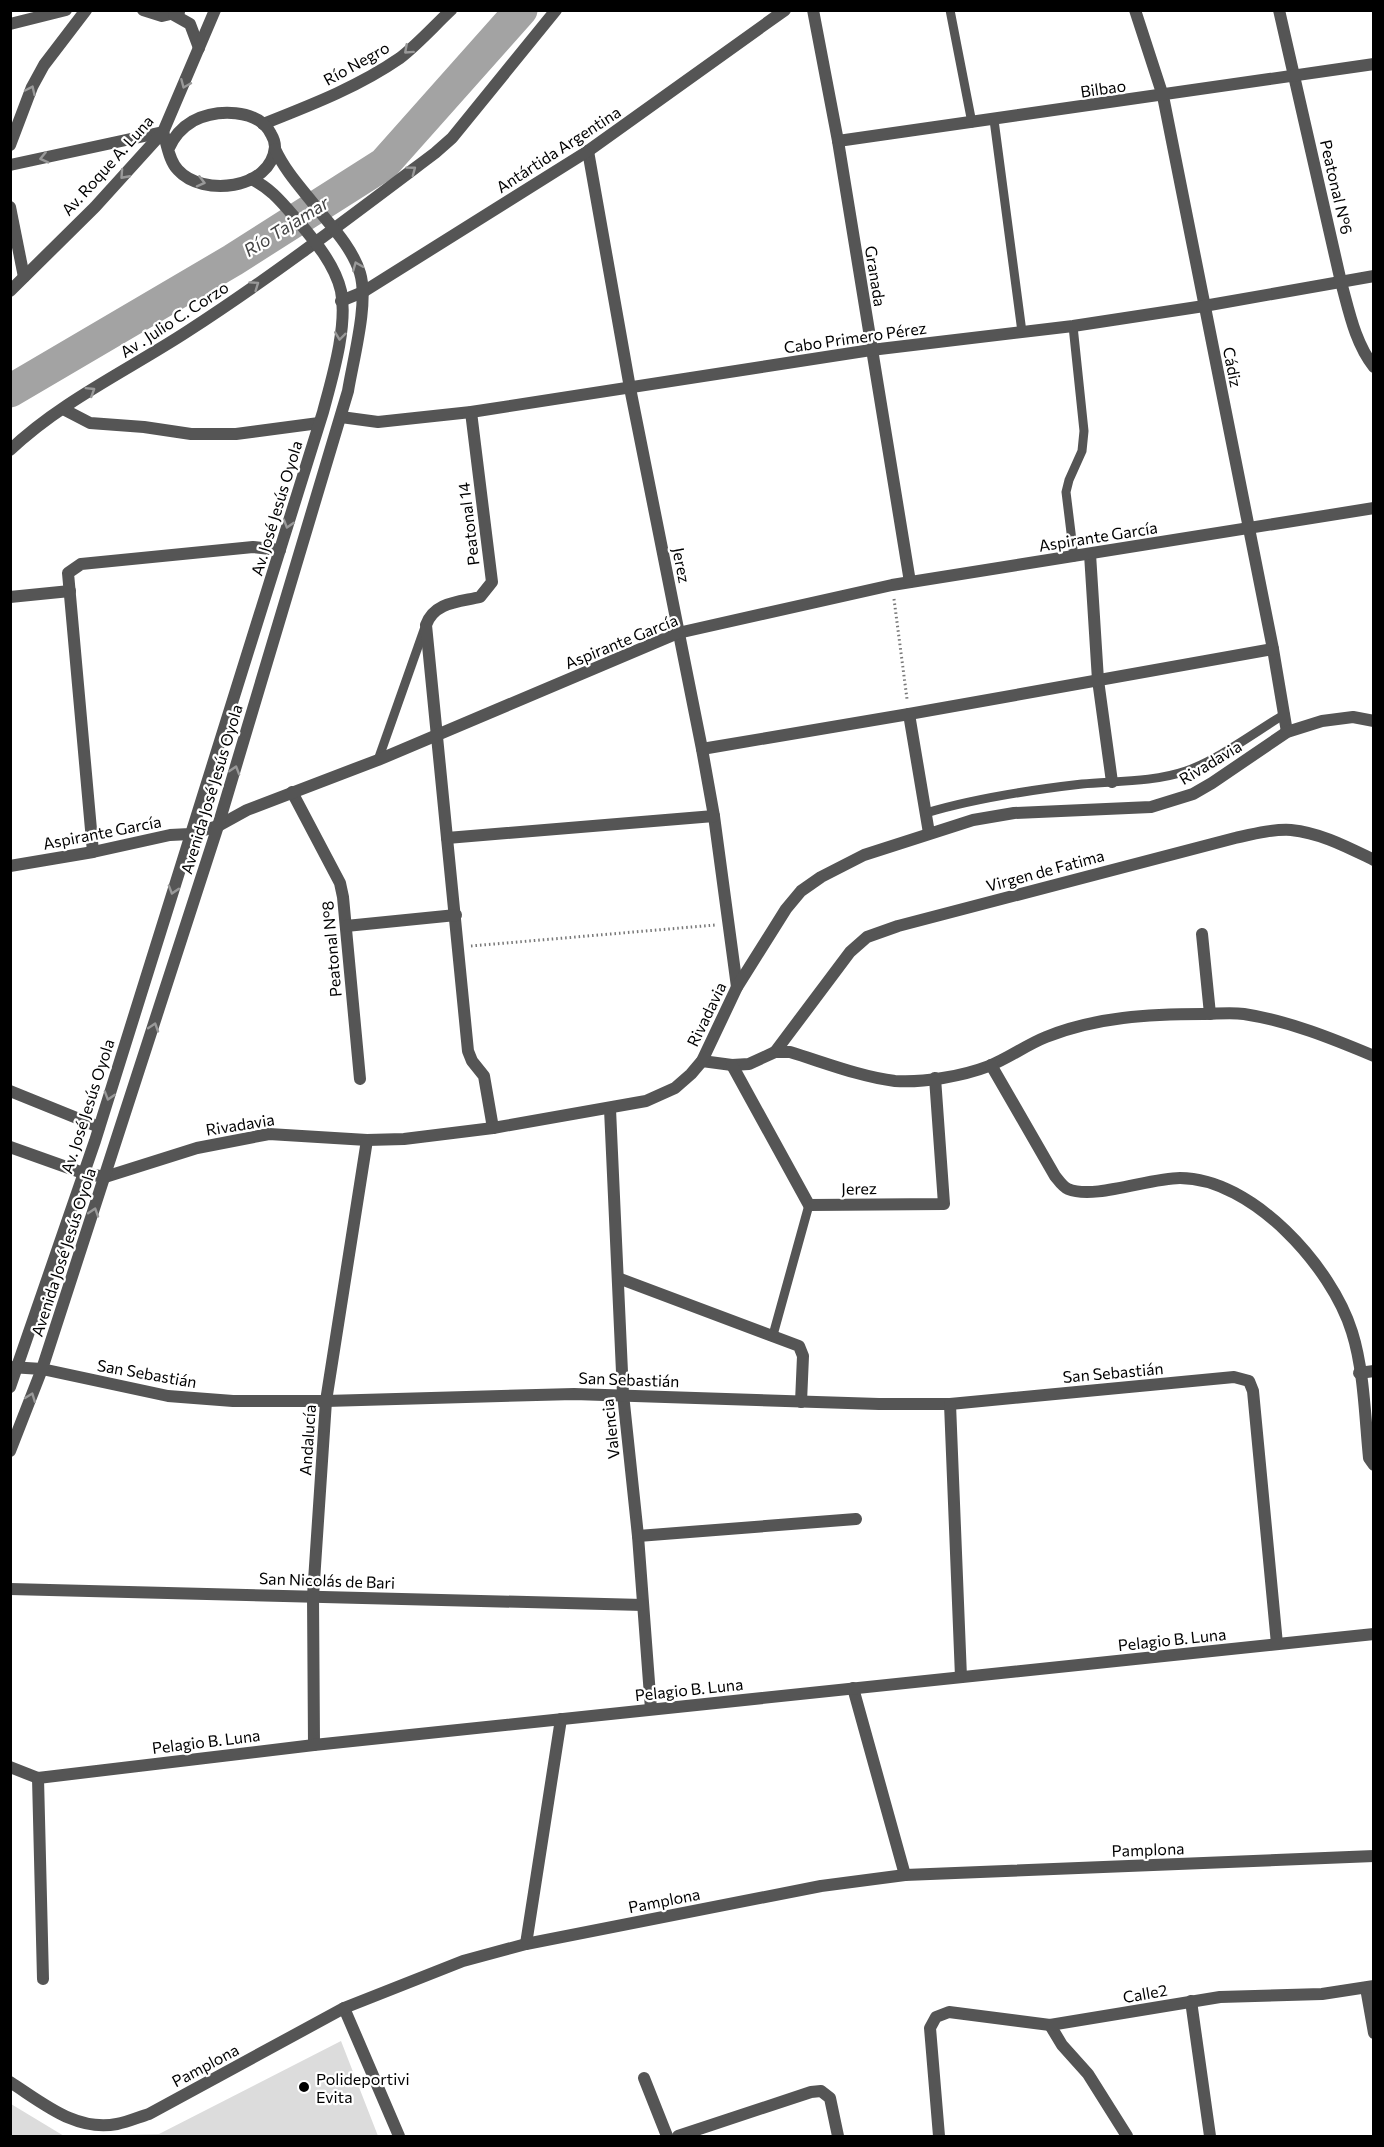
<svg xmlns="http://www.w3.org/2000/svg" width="1384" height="2147" viewBox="0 0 1384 2147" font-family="Commissioner,sans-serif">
<rect width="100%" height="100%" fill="#fff"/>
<g fill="#dcdcdc">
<polygon points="341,2041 378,2136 78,2136 159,2134"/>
<polygon points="10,2104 11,2104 64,2136 11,2136"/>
</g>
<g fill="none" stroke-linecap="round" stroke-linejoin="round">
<polyline stroke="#a3a3a3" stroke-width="33" points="10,391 233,260 384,164 521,10"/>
<g stroke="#777" stroke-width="3" stroke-dasharray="1.5 3" stroke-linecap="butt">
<polyline points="894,599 907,699"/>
<polyline points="471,946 715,925"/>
</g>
<g stroke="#555" stroke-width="9">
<polyline points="950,10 972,123"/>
<polyline points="994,120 1022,332"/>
<polyline points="1073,326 1084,431 1082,451 1069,480 1066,492 1074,557"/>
<polyline points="378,760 425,627"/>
<path d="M926,813C976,798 1030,790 1082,784C1116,781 1154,782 1186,771C1218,760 1255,732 1285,714"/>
<polyline points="773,1335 809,1205"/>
</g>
<g stroke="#555" stroke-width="12">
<polyline points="143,10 162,16 179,12"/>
<polyline points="813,10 838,141 910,582"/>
<polyline points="1135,10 1163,96 1273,649 1287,732"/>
<path d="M1279,10L1341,282C1349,311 1355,343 1374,367"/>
<polyline points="174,15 190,24 199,48"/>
<polyline points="10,24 66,10"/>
<polyline points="838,141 1374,64"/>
<polyline points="10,145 32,87 44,65 86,10"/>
<polyline points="588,151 630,388 702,749 714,816 737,987"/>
<polyline points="10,165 163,132"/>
<polyline points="10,207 24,277"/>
<polyline points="341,301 363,292 588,151 785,10"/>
<polyline points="63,409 90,423 144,427 191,434 236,434 319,423"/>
<path d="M471,412L492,582L480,597C459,602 434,602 426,625L468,1051L472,1061L484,1076L493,1128"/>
<polyline points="341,417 378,422 471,412 871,350 1073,326 1204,306 1374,276"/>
<polyline points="1090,554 1098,680 1112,782"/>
<polyline points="10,597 70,591"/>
<polyline points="909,714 929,833"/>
<polyline points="702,749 909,714 1273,649"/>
<polyline points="292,792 340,883 343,897 360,1079"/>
<polyline points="447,838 714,816"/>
<polyline points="93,852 68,573 81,564 253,547 280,550"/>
<polyline points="10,866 93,852 170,835 190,834 218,826 247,810 378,760 678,633 892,585 1374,508"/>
<polyline points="346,926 456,915"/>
<polyline points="1202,934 1210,1014"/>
<path d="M775,1052L850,952L867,937L898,926L1235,838C1253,834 1272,829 1291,830C1321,833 1347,847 1374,860"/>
<path d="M702,1061L732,1065L749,1064L775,1052H790C823,1062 861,1077 895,1081C923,1083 963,1076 989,1066C1009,1058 1026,1045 1046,1037C1095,1017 1150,1014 1203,1014C1216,1014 1230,1012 1244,1014C1289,1021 1331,1038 1374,1056"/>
<polyline points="732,1065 809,1205 944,1204 935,1078"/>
<path d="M991,1065L1055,1176C1059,1181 1063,1187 1068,1189C1094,1200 1149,1178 1180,1178C1252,1178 1332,1267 1352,1332C1364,1370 1365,1418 1369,1458L1374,1465"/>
<polyline points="10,1091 99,1127"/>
<polyline points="610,1109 623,1394 638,1536 651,1709"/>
<polyline points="105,1177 197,1148 269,1134 367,1140 404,1139 493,1128 646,1101 675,1088 691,1074 702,1061 737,987 786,909 801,891 821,877 864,855 973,820 1014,813 1151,807 1193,794 1212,783 1287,732 1322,721 1353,717 1374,721"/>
<polyline points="618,1278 799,1346 803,1356 801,1402"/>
<polyline points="10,1367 42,1369 168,1396 233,1401 326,1401 574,1394 879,1404 950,1404 1234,1377 1249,1381 1253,1391 1277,1644"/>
<polyline points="1359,1373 1374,1371"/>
<polyline points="950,1404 961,1677"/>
<polyline points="638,1536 856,1519"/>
<polyline points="10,1589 643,1605"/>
<polyline points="853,1688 905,1875"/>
<polyline points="314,1745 313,1596 326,1401 367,1140"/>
<polyline points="10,1767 38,1778 314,1745 1374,1634"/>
<polyline points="38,1778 43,1979"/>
<polyline points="526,1944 561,1719"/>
<polyline points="1366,1988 1374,2033"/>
<polyline points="1191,2001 1210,2136"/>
<polyline points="344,2008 399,2136"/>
<polyline points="1050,2025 1062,2045 1088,2074 1127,2136"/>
<polyline points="644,2078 667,2136"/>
<path d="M10,2082C43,2103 76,2132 117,2124C128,2122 139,2117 149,2114L344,2008L463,1961L526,1944L821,1886L905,1875L1374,1856"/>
<polyline points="678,2136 811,2092 821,2091 830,2098 838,2136"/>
<polyline points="939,2136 930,2028 936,2017 949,2012 1050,2025 1220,1997 1322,1994 1374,1986"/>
</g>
<g stroke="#555" stroke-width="12">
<path d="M263,124C311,105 358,87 400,58C418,44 434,26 451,10"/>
<path d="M163,132C167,144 169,161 178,170C202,197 271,190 275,147C275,142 274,139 271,134C258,108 216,109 193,121C181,128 174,136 169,148"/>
<polyline points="10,291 95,207 163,132 215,10"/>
<path d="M10,450C60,402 130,369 188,331C273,276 354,214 435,153L452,138L556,10"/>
<polyline points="10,1147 83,1173 105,1177"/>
<path d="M10,1387L95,1141L323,412C332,378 348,326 341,291C335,265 315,241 298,221C283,204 271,188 251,179"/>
<path d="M10,1451L42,1369L218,826L348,391C353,360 369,302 360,273C353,250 335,230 320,212C304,191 286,173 275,149"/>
</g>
</g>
<defs><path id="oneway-chevron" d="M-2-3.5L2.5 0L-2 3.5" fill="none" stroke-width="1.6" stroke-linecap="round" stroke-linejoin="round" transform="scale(1.5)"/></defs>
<g stroke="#999">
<use href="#oneway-chevron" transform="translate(408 50) rotate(138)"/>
<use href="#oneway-chevron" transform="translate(185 84) rotate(113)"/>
<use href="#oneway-chevron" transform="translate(31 90) rotate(-65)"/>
<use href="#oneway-chevron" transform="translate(44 158) rotate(167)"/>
<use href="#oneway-chevron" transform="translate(412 170) rotate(-37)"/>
<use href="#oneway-chevron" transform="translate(124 175) rotate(132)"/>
<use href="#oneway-chevron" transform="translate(201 182) rotate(14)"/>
<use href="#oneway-chevron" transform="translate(357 266) rotate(-112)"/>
<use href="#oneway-chevron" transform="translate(255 285) rotate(-35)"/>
<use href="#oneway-chevron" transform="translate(340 336) rotate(97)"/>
<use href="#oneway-chevron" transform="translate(91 391) rotate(-32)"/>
<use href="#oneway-chevron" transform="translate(288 524) rotate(107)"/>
<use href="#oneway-chevron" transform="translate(235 770) rotate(-73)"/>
<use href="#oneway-chevron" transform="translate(173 890) rotate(107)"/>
<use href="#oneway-chevron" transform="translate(154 1027) rotate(-72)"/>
<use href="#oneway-chevron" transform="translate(109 1096) rotate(107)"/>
<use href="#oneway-chevron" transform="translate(94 1212) rotate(-72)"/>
<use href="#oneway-chevron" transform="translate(31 1397) rotate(-69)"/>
</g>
<circle fill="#000" stroke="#fff" stroke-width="2" cx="304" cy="2087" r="6"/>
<g text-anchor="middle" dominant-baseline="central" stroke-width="4.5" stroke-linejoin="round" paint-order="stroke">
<g font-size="16" fill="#000" stroke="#fff">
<text transform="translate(356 63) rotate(-29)">Río Negro</text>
<text transform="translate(1103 88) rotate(-8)">Bilbao</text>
<text transform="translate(558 149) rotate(-33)">Antártida Argentina</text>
<text transform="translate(107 165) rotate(-48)">Av. Roque A. Luna</text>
<text transform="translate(1337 187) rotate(77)">Peatonal N°6</text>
<text transform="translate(876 276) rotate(81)">Granada</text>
<text transform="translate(174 319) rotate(-33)">Av . Julio C. Corzo</text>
<text transform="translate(855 337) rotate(-8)">Cabo Primero Pérez</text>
<text transform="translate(1233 367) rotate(79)">Cádiz</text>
<text transform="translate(276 508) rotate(-73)">Av. José Jesús Oyola</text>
<text transform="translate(468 524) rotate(-97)">Peatonal 14</text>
<text transform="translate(1098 536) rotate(-9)">Aspirante García</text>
<text transform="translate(682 565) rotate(79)">Jerez</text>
<text transform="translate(621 641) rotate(-22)">Aspirante García</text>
<text transform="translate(1210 762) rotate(-31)">Rivadavia</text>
<text transform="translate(211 789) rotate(-73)">Avenida José Jesús Oyola</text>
<text transform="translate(102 832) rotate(-11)">Aspirante García</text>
<text transform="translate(1045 870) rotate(-15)">Virgen de Fatima</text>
<text transform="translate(331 949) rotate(-95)">Peatonal N°8</text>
<text transform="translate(706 1014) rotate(-64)">Rivadavia</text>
<text transform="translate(87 1106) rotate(-72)">Av. José Jesús Oyola</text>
<text transform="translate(240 1124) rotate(-9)">Rivadavia</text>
<text transform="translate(859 1188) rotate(-1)">Jerez</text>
<text transform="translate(63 1252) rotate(-72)">Avenida José Jesús Oyola</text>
<text transform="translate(1113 1372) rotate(-5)">San Sebastián</text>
<text transform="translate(147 1373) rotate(10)">San Sebastián</text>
<text transform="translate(629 1379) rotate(2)">San Sebastián</text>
<text transform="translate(610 1429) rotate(-96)">Valencia</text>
<text transform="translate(307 1440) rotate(-86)">Andalucía</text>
<text transform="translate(327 1580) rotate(2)">San Nicolás de Bari</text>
<text transform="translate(1172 1639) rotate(-6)">Pelagio B. Luna</text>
<text transform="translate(689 1689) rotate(-6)">Pelagio B. Luna</text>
<text transform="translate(206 1741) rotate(-7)">Pelagio B. Luna</text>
<text transform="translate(1148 1849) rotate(-2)">Pamplona</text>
<text transform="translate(664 1900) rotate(-11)">Pamplona</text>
<text transform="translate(1145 1993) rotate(-10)">Calle2</text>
<text transform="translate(205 2065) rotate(-28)">Pamplona</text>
</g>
<g font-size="16" fill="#000" stroke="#fff" text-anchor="start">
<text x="316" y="2078">Polideportivi<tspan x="316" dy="18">Evita</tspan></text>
</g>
<g font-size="18" font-style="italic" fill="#444" stroke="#fff">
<text transform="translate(286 226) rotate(-32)">Río Tajamar</text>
</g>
</g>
<rect width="1384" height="2147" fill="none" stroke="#000000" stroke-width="24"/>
</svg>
